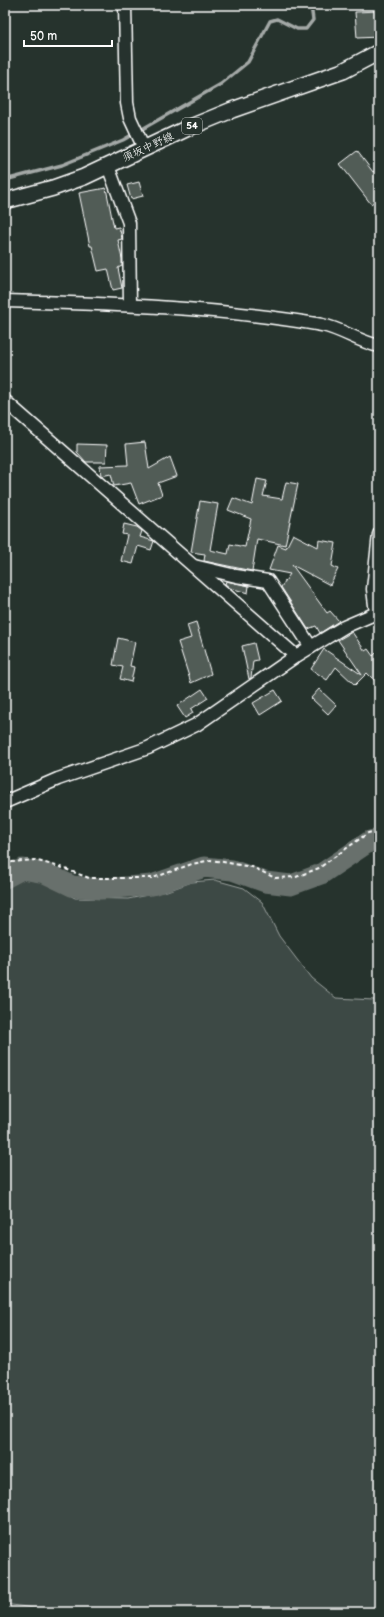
<svg xmlns="http://www.w3.org/2000/svg" width="384" height="1617" viewBox="0 0 384 1617" font-family="'Balsamiq Sans','Klee One',sans-serif">
<rect width="100%" height="100%" fill="#26332d"/>
<filter id="ink" filterUnits="userSpaceOnUse"><feTurbulence type="fractalNoise" baseFrequency=".025" numOctaves="2"/><feDisplacementMap in="SourceGraphic" scale="8" xChannelSelector="R" yChannelSelector="G"/><feConvolveMatrix kernelMatrix="1 2 1 2 8 2 1 2 1" color-interpolation-filters="sRGB"/></filter>
<g filter="url(#ink)">
<polygon fill="#3e4944" stroke="#9ea4a2" points="22,876 42,881 75,898 128,899 167,891 192,882 215,880 244,888 262,902 279,936 311,978 336,998 374,1000 379,998 379,1612 61,1612 5,1604 5,887"/>
<g fill="none" stroke-linecap="round" stroke-linejoin="round">
<polyline stroke="#a4a9a7" stroke-width="3.5" points="5,180 62,165 123,140 221,84 248,62 270,21 277,19 297,29 306,29 313,20 311,5"/>
<polyline stroke="#67706c" stroke-width="21" points="5,878 22,869 45,873 72,886 100,889 152,885 204,867 232,870 265,882 291,885 321,874 370,841 379,839"/>
</g>
<g fill="#515c57" stroke="#fff">
<polygon points="379,11 379,37 357,38 355,12"/>
<polygon points="357,151 373,172 379,168 379,198 371,204 340,164"/>
<polygon points="139,182 143,196 131,199 127,185"/>
<polygon points="106,188 114,228 119,227 122,238 122,239 118,240 122,259 122,266 118,268 122,288 113,290 108,269 98,271 92,246 90,246 79,193"/>
<polygon points="145,442 149,469 170,457 177,476 158,483 162,495 139,504 131,483 114,486 111,474 101,476 100,466 128,465 126,444"/>
<polygon points="77,444 107,445 106,462 86,462 77,452"/>
<polygon points="257,479 267,481 263,496 282,499 286,482 298,484 285,545 257,539 252,571 204,561 205,554 191,552 200,501 218,504 210,550 228,554 230,544 245,547 251,519 228,510 233,498 252,505"/>
<polygon points="124,524 137,527 142,531 140,537 154,541 151,550 138,546 133,564 121,561 127,535 122,534"/>
<polygon points="293,534 318,547 319,540 336,543 332,566 338,569 330,585 292,565 327,613 330,611 339,621 320,633 316,626 308,629 281,587 290,574 269,570 278,545 286,548"/>
<polygon points="226,581 249,586 248,593 230,588 225,584"/>
<polygon points="196,622 211,674 191,683 178,642 191,638 187,625"/>
<polygon points="352,632 365,651 368,649 373,656 379,650 379,685 367,673 355,685 336,667 327,680 311,669 324,649 362,675 338,640"/>
<polygon points="118,638 135,642 130,666 134,667 131,682 120,679 123,667 113,665"/>
<polygon points="254,643 258,660 253,661 251,678 249,679 242,646"/>
<polygon points="202,689 208,698 191,709 193,713 185,718 177,706"/>
<polygon points="319,689 336,705 328,714 311,698"/>
<polygon points="275,690 282,701 260,715 253,703"/>
</g>
<g fill="none" stroke-linecap="round" stroke-linejoin="round">
<g stroke="#fff" stroke-width="15">
<g id="minor">
<polyline points="125,5 127,103 130,118 144,148"/>
<polyline points="108,166 129,223 130,305"/>
<path d="M5,301C111,304 217,307 322,325C342,329 359,342 379,346"/>
<polyline points="5,401 296,656"/>
<polyline points="194,566 236,576 268,581 311,647"/>
<polyline points="376,613 373,589 379,534"/>
<polyline points="5,802 58,779 148,748 196,725 296,656 344,627 379,612"/>
</g>
</g>
<g stroke="#fff" stroke-width="18">
<polyline id="major" points="5,201 53,188 84,177 188,128 232,110 343,71 379,52"/>
</g>
<polyline stroke="#fff" stroke-width="2" stroke-dasharray="4 3" stroke-linecap="butt" points="5,866 12,862 34,860 60,867 89,878 153,878 192,864 211,860 252,867 275,878 296,877 319,868 368,833 379,830"/>
<use href="#minor" stroke="#26332d" stroke-width="12"/>
<use href="#major" stroke="#26332d" stroke-width="15"/>
</g>
</g>
<g text-anchor="middle" dominant-baseline="central" stroke-width="3.5" stroke-linejoin="round" paint-order="stroke">
<rect fill="#26332d" stroke="#bec2c0" stroke-width="1" x="182" y="118" width="20" height="16" rx="3"/>
<g font-size="10" font-weight="bold" fill="#fff">
<text x="192" y="126">54</text>
</g>
<g font-size="11" fill="#fff" stroke="#26332d">
<text transform="translate(148 147) rotate(-25)">須坂中野線</text>
</g>
</g>
<rect width="384" height="1617" fill="none" stroke="#26332d" stroke-width="20"/>
<rect x="10" y="10" width="364" height="1597" fill="none" stroke="#fff" stroke-width="1.5" filter="url(#ink)"/>
<path d="M24 40v6h88v-6" fill="none" stroke="#ffffff" stroke-width="2"/>
<text x="30" y="40" font-size="12" fill="#ffffff" stroke="#26332d" stroke-width="3" paint-order="stroke">50 m</text>
</svg>
